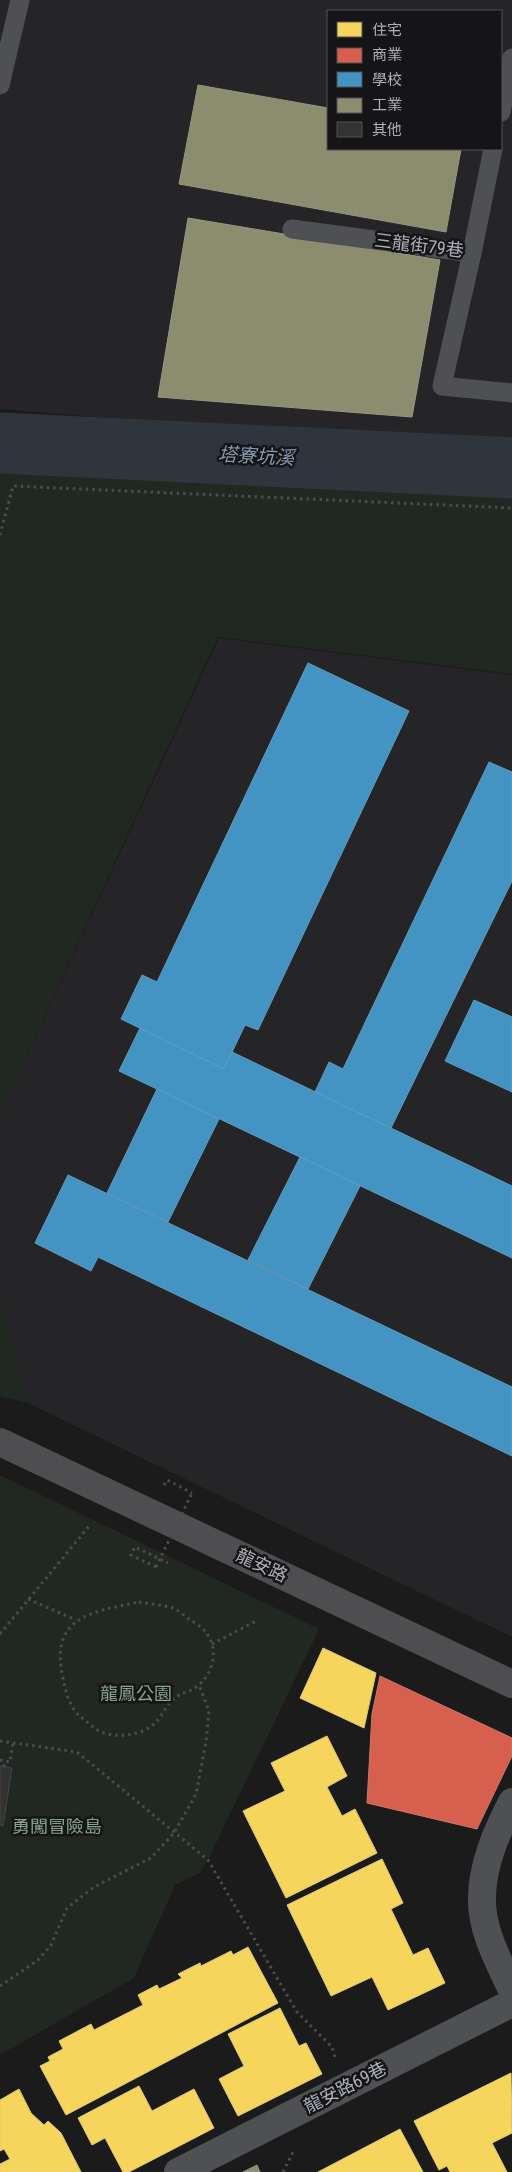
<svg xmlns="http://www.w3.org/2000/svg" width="512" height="2172" viewBox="0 0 512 2172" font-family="'Roboto Condensed','Noto Sans TC',sans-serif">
<rect width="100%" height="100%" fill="#1b1b1b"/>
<g fill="#252527" fill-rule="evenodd">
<path d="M0,0H512V452L0,409ZM328,11H501V149H328Z"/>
<polygon points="219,638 512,675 512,1637 28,1403 0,1293 0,1114"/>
</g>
<g fill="#212822">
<polygon points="0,462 512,487 512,674 218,637 0,1114"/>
<polygon points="0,1293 28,1403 0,1396"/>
<polygon points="0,1475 319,1629 208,1860 200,1873 175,1885 134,1978 0,2055"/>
</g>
<g fill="#f6d55c" stroke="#e0ca78">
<polygon points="323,1648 376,1673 364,1728 300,1698"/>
<polygon points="327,1736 347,1776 327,1787 342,1816 355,1809 377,1853 286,1898 243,1811 285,1791 271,1763"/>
<polygon points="382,1859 403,1903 391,1909 413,1955 428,1948 445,1983 388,2010 372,1977 331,1996 287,1905"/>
<polygon points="248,1947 278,2003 66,2115 40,2066 50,2061 48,2057 63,2049 59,2041 91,2024 94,2030 143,2005 138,1995 157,1985 159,1989 182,1978 178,1974 200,1963 201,1966 231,1951 233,1955"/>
<polygon points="280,2008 299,2046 306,2043 322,2074 238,2116 219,2079 244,2066 228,2034"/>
<polygon points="511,2073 512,2133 492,2143 507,2172 450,2172 447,2166 439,2170 414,2121"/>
<polygon points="139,2086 152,2111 194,2089 214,2128 129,2172 123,2172 105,2138 92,2145 78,2118"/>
<polygon points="19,2089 31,2113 44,2125 48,2121 61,2133 81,2172 0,2172 0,2164 10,2159 4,2149 0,2151 0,2100"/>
<polygon points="400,2129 423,2172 318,2172"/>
</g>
<polygon fill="#d6604d" stroke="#ca786e" points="380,1676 512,1738 512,1756 477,1829 367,1803 372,1714"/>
<g fill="#4393c3" stroke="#639cc0">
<polygon points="308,663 409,711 258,1030 245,1025 224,1069 121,1019 142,975 157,982"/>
<polygon points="489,762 512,772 512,881 391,1128 315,1092 329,1062 343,1069"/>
<polygon points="474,1000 512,1017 512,1092 445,1061"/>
<polygon points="140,1028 224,1069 232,1052 512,1186 512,1258 119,1071"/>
<polygon points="157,1089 219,1119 168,1222 107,1193"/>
<polygon points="300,1157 360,1186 308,1289 248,1260"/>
<polygon points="68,1175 512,1387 512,1456 98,1257 91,1271 35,1243"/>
</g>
<g fill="#8c8c6e" stroke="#969785">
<polygon points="198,85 328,108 328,149 461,149 446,232 179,184"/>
<polygon points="188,218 440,260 412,417 158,397"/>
<polygon points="257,2165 260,2172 243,2172"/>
</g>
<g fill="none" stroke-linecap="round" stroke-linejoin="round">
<polyline stroke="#2e353c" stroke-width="61" points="0,443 512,468"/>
</g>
<polygon fill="#333" stroke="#434447" points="0,1766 12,1768 3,1826 0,1825"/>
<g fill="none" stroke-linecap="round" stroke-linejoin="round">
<g stroke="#4b4c4e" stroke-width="3" stroke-dasharray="2.5 4" stroke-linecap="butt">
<polyline points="0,535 13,486 512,508"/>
<polyline points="164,1485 167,1480 192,1493"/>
<polyline points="156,1567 131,1555 135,1547 168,1563"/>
<polyline points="28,1599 76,1620"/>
<path d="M139,1602C150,1604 163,1605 173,1608C179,1610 184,1616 189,1619C194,1622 200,1626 204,1630C219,1647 215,1670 199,1685C192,1691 184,1692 176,1697C166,1703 163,1716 155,1723C142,1736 116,1738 101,1732C94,1729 88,1722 82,1718C70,1709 66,1693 63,1678C49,1616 92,1612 139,1602Z"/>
<polyline points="0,1634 90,1525"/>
<polyline points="212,1644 256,1621"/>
<polyline points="0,1741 77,1752 208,1860 297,2012 332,2047 335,2058"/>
<polyline points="0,1760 10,1762 13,1743"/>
<polyline points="4,1767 4,1761"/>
<polyline points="0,1986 38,1960 51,1945 67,1908 94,1887 151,1858 174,1833 196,1794 206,1742 209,1711 199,1685"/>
<polyline points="283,2172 294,2150"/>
</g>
<g stroke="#4f5053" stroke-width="19">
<polyline points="0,85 20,0"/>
<polyline points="501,112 512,58"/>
<polyline points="292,229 472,253 493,149"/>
<polyline points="472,253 442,386 512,393"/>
</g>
<g stroke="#4f5053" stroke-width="28">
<path d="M512,1802C497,1831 482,1865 482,1898C481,1930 499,1962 512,1990"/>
<polyline points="178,2172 512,2003"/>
</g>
<polyline stroke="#4e4e51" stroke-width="28" points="0,1442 512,1684"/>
<polyline stroke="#4b4c4e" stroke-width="3" stroke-dasharray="2.5 4" stroke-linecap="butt" points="156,1567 192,1493"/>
</g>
<g text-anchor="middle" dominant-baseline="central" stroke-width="5" stroke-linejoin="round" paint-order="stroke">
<g font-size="18" fill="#adb0ba" stroke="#151517">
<text transform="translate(419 245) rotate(7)">三龍街79巷</text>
<text transform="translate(262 1565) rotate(25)">龍安路</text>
<text transform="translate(345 2087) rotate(-27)">龍安路69巷</text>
</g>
<g font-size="18" fill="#86a489" stroke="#151517">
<text x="136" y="1693">龍鳳公園</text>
<text x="57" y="1826">勇闖冒險島</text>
</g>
<g font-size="19" font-style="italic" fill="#879cb2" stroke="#151517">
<text transform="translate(256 456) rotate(3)">塔寮坑溪</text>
</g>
</g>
<rect x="327" y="10" width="175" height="140" fill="#151517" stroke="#525358"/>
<rect x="337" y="22" width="25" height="15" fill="#f6d55c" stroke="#525358"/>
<text x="372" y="35" font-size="15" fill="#adb0ba">住宅</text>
<rect x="337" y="48" width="25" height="15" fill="#d6604d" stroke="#525358"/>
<text x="372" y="60" font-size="15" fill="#adb0ba">商業</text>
<rect x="337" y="72" width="25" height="15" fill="#4393c3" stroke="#525358"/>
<text x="372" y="85" font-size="15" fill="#adb0ba">學校</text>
<rect x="337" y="98" width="25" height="15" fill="#8c8c6e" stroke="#525358"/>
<text x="372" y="110" font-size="15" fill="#adb0ba">工業</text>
<rect x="337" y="122" width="25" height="15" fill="#333333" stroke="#525358"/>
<text x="372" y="135" font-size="15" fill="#adb0ba">其他</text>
</svg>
